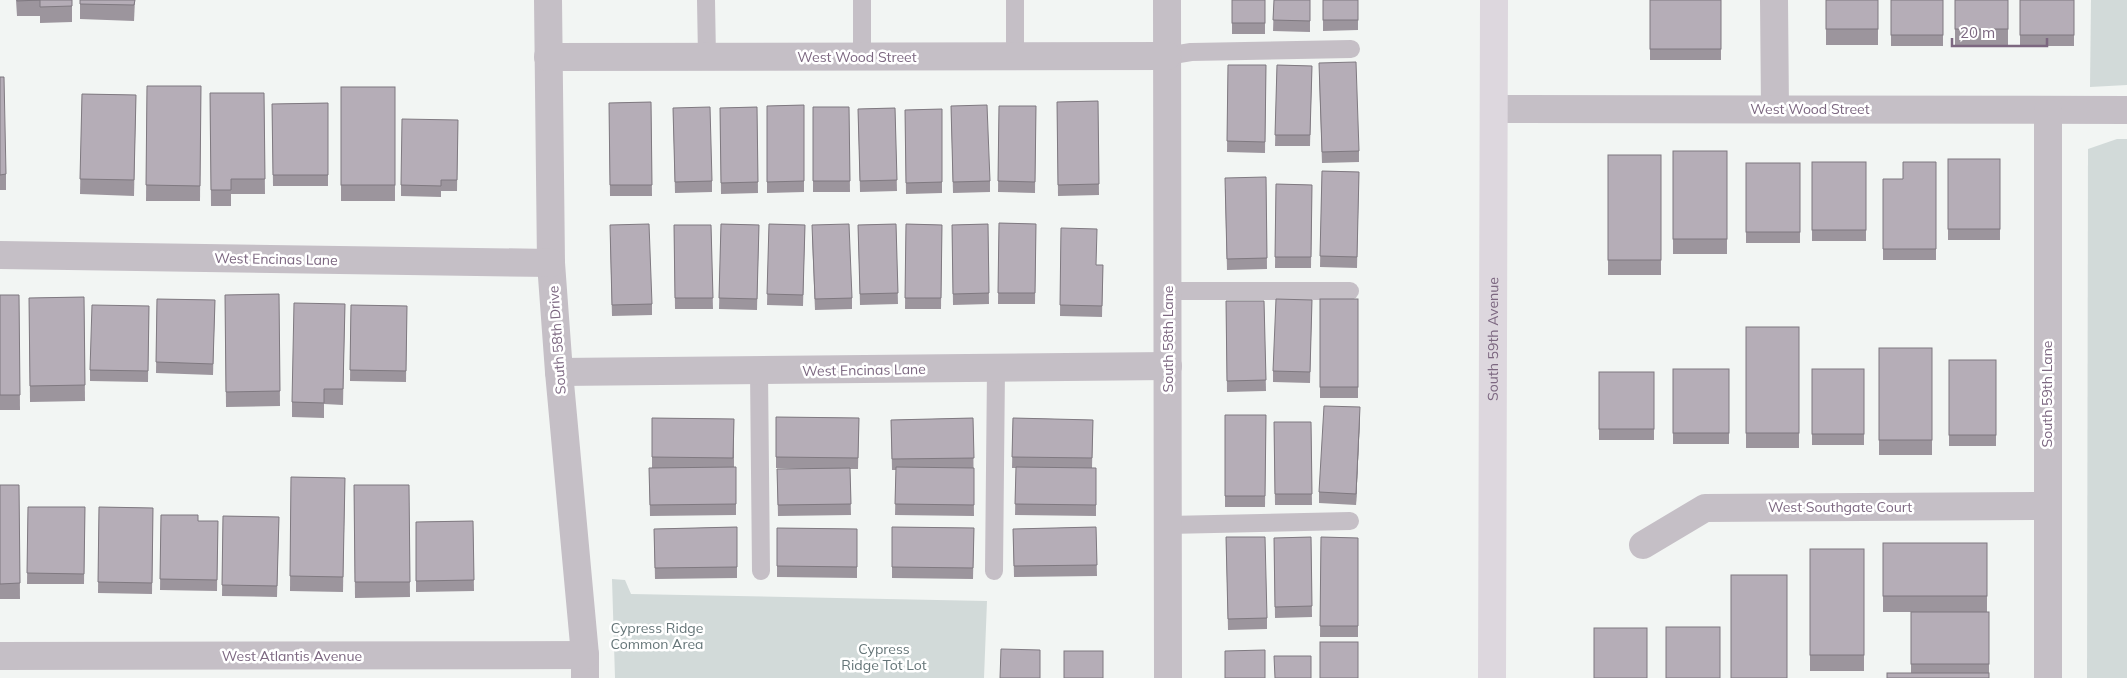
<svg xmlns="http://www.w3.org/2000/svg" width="2127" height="678" viewBox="0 0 2127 678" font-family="Mulish,sans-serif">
<rect width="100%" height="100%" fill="#f2f5f3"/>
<g fill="#d2dad9">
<polygon points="2091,0 2127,0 2127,85 2090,87"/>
<polygon points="2117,139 2127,139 2127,678 2087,678 2088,149"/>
<polygon points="612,579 625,580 631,594 987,601 984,678 615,678"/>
</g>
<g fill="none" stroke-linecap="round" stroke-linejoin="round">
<g stroke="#c5bfc6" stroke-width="18">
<polyline points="706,0 707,57"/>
<polyline points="1015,0 1015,57"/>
<polyline points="1167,56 1191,52 1351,49"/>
<polyline points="862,58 862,0"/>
<polyline points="1168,291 1350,291"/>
<polyline points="759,371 761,571"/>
<polyline points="1168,525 1350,521"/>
<polyline points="994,571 996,368"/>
</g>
<g stroke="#c5bfc6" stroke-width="28">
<polyline points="548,0 551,263 559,372 585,655 585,678"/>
<polyline points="1167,0 1168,678"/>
<polyline points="1774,0 1775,109"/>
<polyline points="548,57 1167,56"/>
<polyline points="1494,109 2127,110"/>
<polyline points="0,255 551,263"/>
<polyline points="559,372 1168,366"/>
<polyline points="1643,545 1705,508 2047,506"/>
<polyline points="0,656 585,655"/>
<polyline points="2048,678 2048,110"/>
</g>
<path stroke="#ddd7de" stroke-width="28" id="s1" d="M1492,678L1494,0"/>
</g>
<g fill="#9c959d">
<polygon points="16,0 72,0 72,22 40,23 40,16 17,16"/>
<polygon points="80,0 135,0 134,21 80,19"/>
<rect x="1232" y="0" width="33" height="34"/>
<polygon points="1274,0 1310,0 1310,32 1273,31"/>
<polygon points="1323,0 1358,0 1358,30 1323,31"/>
<rect x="1650" y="0" width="71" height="60"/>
<rect x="1826" y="0" width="52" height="45"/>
<rect x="1891" y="0" width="52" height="46"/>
<rect x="1955" y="0" width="53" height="45"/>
<rect x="2020" y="0" width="54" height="46"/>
<polygon points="1228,65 1266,65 1265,153 1227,152"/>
<polygon points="1277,65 1312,66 1310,146 1275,146"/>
<polygon points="1319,74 1359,151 1359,162 1322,163"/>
<polygon points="0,77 6,174 6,190 0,190"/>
<polygon points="147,86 201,86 200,201 146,201"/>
<rect x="341" y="87" width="54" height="114"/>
<polygon points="210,93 264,93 265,194 231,194 231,206 211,206"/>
<polygon points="82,94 136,95 134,196 80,194"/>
<polygon points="1098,101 1099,195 1058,196 1057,102"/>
<polygon points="651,102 652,196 610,196 609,103"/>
<polygon points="328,103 328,186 273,186 272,104"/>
<polygon points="804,105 804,192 767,193 767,106"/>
<polygon points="951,106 990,181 990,192 953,193"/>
<polygon points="999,106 1036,106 1035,193 998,192"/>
<polygon points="757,107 758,193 721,194 720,108"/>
<polygon points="813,107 849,107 850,192 813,192"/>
<polygon points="673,108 712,181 712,192 675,193"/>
<polygon points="895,108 897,191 860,192 858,109"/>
<polygon points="942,109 942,193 906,194 905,110"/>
<polygon points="458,120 457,191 441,191 441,197 401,196 401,185"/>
<rect x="1673" y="151" width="54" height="103"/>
<rect x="1608" y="155" width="53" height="120"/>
<rect x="1948" y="159" width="52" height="81"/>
<rect x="1812" y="162" width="54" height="79"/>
<polygon points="1936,162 1936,260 1883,260 1883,179 1903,179"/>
<rect x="1746" y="163" width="54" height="80"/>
<polygon points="1322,171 1359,172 1357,268 1320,267"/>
<polygon points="1266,177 1267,269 1227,270 1225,189"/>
<polygon points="1276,184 1312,185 1311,268 1275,268"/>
<polygon points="999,223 1036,224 1035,304 998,304"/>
<polygon points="721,224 759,225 757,310 719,309"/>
<polygon points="769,224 805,225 803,306 767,305"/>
<polygon points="896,224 898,304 860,305 858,225"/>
<polygon points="906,224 942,225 941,309 905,309"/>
<polygon points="988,224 989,304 953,305 952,225"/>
<polygon points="674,225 711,225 713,309 675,309"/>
<polygon points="1061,228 1096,265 1103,265 1102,317 1060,316"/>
<polygon points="610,236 652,304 652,315 612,316"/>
<polygon points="812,236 852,298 852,309 815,310"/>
<polygon points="279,294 280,406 226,407 225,295"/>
<polygon points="0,295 19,295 20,410 0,410"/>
<polygon points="84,297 85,401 30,402 29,298"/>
<polygon points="157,299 215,300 213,375 156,373"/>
<rect x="1320" y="299" width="38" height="99"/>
<polygon points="1312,300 1310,383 1273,382 1273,371"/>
<polygon points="1226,301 1264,301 1266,391 1227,392"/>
<polygon points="345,304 343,405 324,404 324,418 292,417 292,402"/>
<polygon points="351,305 407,306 406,382 350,381"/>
<polygon points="149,306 148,382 90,381 90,370"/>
<rect x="1746" y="327" width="53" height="121"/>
<rect x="1879" y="348" width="53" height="107"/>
<rect x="1949" y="360" width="47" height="86"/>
<rect x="1673" y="369" width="56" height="75"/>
<rect x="1812" y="369" width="52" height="76"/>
<rect x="1599" y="372" width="55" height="68"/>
<polygon points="1225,415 1266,415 1265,507 1225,507"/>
<polygon points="776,417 859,418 858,469 850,469 851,515 778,516 777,469 809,469 776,468"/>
<polygon points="652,418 734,419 734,467 736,467 736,515 650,516 649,468 652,468"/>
<polygon points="973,418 974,516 895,515 896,470 892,470 891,420"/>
<polygon points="1013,418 1093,420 1092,468 1096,468 1096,516 1015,515 1016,468 1012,468"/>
<polygon points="1360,418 1356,505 1319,503 1319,492"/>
<polygon points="1274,422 1311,422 1312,505 1275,505"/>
<polygon points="291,477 345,478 343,592 290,591"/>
<polygon points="0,485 19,485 20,599 0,599"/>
<polygon points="354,485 409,485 410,597 355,598"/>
<polygon points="28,507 85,507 84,584 27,584"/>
<polygon points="99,507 153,508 152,594 98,593"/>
<polygon points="161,515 198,521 218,521 217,591 160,590"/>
<polygon points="223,516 279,517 277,597 222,596"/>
<polygon points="473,521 474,591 416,592 416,522"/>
<polygon points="737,527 737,578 655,579 654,529"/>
<polygon points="892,527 974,528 973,579 892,578"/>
<polygon points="1096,527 1097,576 1014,577 1013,529"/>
<polygon points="777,528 857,529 857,578 777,577"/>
<polygon points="1226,537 1267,618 1267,629 1228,630"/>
<polygon points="1311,537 1312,617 1275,618 1274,538"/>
<polygon points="1321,537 1358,538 1358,637 1320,637"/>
<rect x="1883" y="543" width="104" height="69"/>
<rect x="1810" y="549" width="54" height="122"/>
<polygon points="1911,612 1989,612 1989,678 1911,673"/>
</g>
<polygon fill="#7f7980" points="1360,407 1360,418 1356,505 1356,494"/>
<g fill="#b5adb7" stroke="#7f7980">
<polygon points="17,0 72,0 72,6 40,7 40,0 17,1"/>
<polygon points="80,0 135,0 134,5 80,4"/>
<rect x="1232" y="0" width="33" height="23"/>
<polygon points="1274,0 1310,0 1310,21 1273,20"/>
<rect x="1323" y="0" width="35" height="20"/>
<rect x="1650" y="0" width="71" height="49"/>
<rect x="1826" y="0" width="52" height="29"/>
<rect x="1891" y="0" width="52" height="35"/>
<rect x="1955" y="0" width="53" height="29"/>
<rect x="2020" y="0" width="54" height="35"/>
<polygon points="1356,62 1359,151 1322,152 1319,63"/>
<polygon points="1228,65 1266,65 1265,142 1227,141"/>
<polygon points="1277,65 1312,66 1310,135 1275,135"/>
<polygon points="0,77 4,77 6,174 0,175"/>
<polygon points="147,86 201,86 200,186 146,185"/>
<rect x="341" y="87" width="54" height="98"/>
<polygon points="210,93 264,93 265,179 231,179 231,190 211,190"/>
<polygon points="82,94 136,95 134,180 80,179"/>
<polygon points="1098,101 1099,184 1058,185 1057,102"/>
<polygon points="651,102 652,185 610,185 609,103"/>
<polygon points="328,103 328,175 273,175 272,104"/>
<polygon points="804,105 804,181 767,182 767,106"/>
<polygon points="987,105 990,181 953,182 951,106"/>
<polygon points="999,106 1036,106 1035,182 998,181"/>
<polygon points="710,107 712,181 675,182 673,108"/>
<polygon points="757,107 758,182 721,183 720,108"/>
<polygon points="813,107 849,107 850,181 813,181"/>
<polygon points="895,108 897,180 860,181 858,109"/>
<polygon points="942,109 942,182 906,183 905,110"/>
<polygon points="402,119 458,120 457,180 441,180 441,186 401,185"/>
<rect x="1673" y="151" width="54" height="88"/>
<rect x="1608" y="155" width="53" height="105"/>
<rect x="1948" y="159" width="52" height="70"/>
<rect x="1812" y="162" width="54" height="68"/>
<polygon points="1903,162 1936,162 1936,249 1883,249 1883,179 1903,179"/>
<rect x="1746" y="163" width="54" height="69"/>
<polygon points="1322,171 1359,172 1357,257 1320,256"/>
<polygon points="1266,177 1267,258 1227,259 1225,178"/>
<polygon points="1276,184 1312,185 1311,257 1275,257"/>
<polygon points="999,223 1036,224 1035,293 998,293"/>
<polygon points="649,224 652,304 612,305 610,225"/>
<polygon points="721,224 759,225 757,299 719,298"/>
<polygon points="769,224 805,225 803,295 767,294"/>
<polygon points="849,224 852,298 815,299 812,225"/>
<polygon points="896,224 898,293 860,294 858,225"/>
<polygon points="906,224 942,225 941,298 905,298"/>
<polygon points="988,224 989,293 953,294 952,225"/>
<polygon points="674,225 711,225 713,298 675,298"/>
<polygon points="1061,228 1097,229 1096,265 1103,265 1102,306 1060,305"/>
<polygon points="279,294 280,391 226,392 225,295"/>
<polygon points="0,295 19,295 20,395 0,395"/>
<polygon points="84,297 85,385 30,386 29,298"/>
<polygon points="157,299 215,300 213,364 156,362"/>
<polygon points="1276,299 1312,300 1310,372 1273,371"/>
<rect x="1320" y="299" width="38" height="88"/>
<polygon points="1226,301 1264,301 1266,380 1227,381"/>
<polygon points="294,303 345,304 343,389 324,389 324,403 292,402"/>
<polygon points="92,305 149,306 148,371 90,370"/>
<polygon points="351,305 407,306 406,371 350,370"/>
<rect x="1746" y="327" width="53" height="106"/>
<rect x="1879" y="348" width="53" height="92"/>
<rect x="1949" y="360" width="47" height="75"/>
<rect x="1673" y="369" width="56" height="64"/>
<rect x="1812" y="369" width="52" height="65"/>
<rect x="1599" y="372" width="55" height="57"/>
<polygon points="1324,406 1360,407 1356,494 1319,492"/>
<polygon points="1225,415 1266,415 1265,496 1225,496"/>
<polygon points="776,417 859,418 858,458 776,457"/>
<polygon points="652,418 734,419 733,458 652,457"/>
<polygon points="973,418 974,458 892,459 891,420"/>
<polygon points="1013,418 1093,420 1092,458 1012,457"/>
<polygon points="1274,422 1311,422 1312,494 1275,494"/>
<polygon points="736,467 736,504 650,505 649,468"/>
<polygon points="896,467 974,468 974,505 895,504"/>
<polygon points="1016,467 1096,468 1096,505 1015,504"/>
<polygon points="850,468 851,504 778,505 777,469"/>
<polygon points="291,477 345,478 343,577 290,576"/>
<polygon points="0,485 19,485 20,583 0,584"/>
<polygon points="354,485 409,485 410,582 355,582"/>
<polygon points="28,507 85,507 84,574 27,573"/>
<polygon points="99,507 153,508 152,583 98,582"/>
<polygon points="161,515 198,515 198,521 218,521 217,580 160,579"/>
<polygon points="223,516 279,517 277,586 222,585"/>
<polygon points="473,521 474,580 416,581 416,522"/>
<polygon points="737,527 737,567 655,568 654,529"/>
<polygon points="892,527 974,528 973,568 892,567"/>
<polygon points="1096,527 1097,565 1014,566 1013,529"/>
<polygon points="777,528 857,529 857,567 777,566"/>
<polygon points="1226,537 1265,537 1267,618 1228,619"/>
<polygon points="1311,537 1312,606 1275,607 1274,538"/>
<polygon points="1321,537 1358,538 1358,626 1320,626"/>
<rect x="1883" y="543" width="104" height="53"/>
<rect x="1810" y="549" width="54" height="106"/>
<rect x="1731" y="575" width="56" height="103"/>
<rect x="1911" y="612" width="78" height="52"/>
<rect x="1666" y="627" width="54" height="51"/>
<rect x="1594" y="628" width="53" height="50"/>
<rect x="1320" y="642" width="38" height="36"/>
<polygon points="1001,649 1040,650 1040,678 1000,678"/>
<polygon points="1265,650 1265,678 1225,678 1225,651"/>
<rect x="1064" y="651" width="39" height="27"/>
<polygon points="1274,656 1311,656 1311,678 1275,678"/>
<rect x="1887" y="673" width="102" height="5"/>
</g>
<g text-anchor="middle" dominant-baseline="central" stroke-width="5" stroke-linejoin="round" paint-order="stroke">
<g font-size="14" fill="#7c6780" stroke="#fff">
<text x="857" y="57">West Wood Street</text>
<text x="1810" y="109">West Wood Street</text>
<text transform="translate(276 259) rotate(1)">West Encinas Lane</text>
<text transform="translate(1168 339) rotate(-90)">South 58th Lane</text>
<text stroke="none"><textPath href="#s1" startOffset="339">South 59th Avenue</textPath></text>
<text transform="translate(557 340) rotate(-94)">South 58th Drive</text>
<text transform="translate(864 370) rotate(-1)">West Encinas Lane</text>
<text transform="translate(2047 394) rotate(-90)">South 59th Lane</text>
<text x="1840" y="507">West Southgate Court</text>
<text x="292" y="656">West Atlantis Avenue</text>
</g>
<g font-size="14" fill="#657578" stroke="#fff">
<text x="657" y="628">Cypress Ridge<tspan x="657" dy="16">Common Area</tspan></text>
<text x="884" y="649">Cypress<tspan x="884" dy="16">Ridge Tot Lot</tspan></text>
</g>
</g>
<path d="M1952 38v8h95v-8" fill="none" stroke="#7c6780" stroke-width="2.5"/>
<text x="1960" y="38" font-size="15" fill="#7c6780" stroke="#ffffff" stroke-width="4" paint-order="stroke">20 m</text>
</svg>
